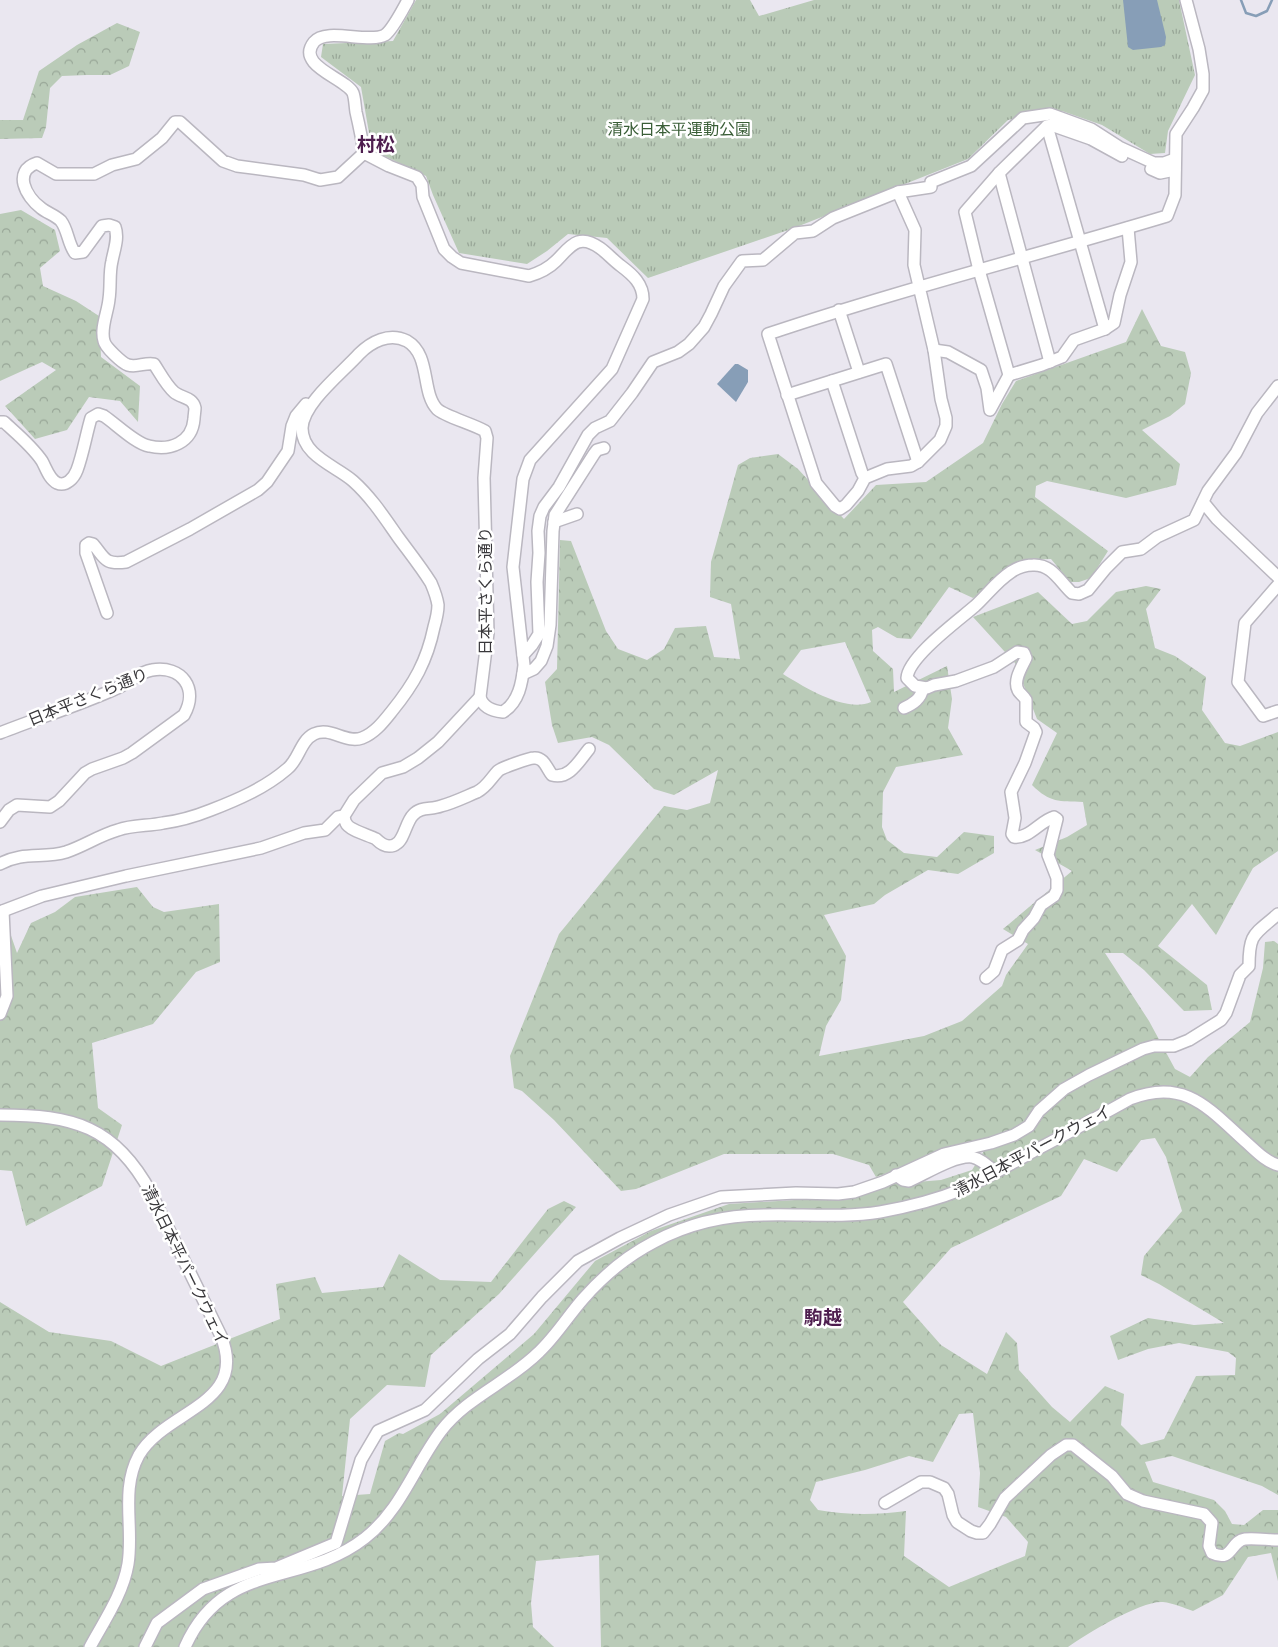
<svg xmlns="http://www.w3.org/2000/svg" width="1278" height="1647" viewBox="0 0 1278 1647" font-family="'Work Sans','Noto Sans JP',sans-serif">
<defs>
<pattern id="forest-crowns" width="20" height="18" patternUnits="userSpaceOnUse" patternTransform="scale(1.25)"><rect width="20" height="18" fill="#bacbb8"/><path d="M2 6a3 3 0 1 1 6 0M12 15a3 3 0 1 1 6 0" fill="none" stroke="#98a697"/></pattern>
<pattern id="park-tufts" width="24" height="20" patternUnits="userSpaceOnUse" patternTransform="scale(1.25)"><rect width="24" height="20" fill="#bacbb8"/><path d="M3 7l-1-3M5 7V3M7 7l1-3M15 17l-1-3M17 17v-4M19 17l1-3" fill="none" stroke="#98a697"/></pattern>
</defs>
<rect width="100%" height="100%" fill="#eae7f0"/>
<g fill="url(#forest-crowns)" fill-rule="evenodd">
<polygon points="117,23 140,32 129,66 110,75 87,75 62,76 50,88 46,127 42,138 0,139 0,120 23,120 39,71 77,45"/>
<polygon points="21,210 55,230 60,251 40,268 43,286 76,301 99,316 101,357 140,386 138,422 120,401 89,397 67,430 35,439 5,406 56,370 42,362 0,381 0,214"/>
<path d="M1142,309L1161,346L1185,352L1191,373L1185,404L1170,416L1142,430L1180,464L1176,485L1126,498L1047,481L1036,486L1035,497L1108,551L1091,578L1079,582H1070L1051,559L1026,560L973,598L949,587L911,639L897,638L878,627L872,630L873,651L893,669L894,692L947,666L952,699L948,728L963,755L896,767L883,792L882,827L887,840L904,853L937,857L964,832L994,836V853L958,874L928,870L885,895L874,904L824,915L846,956L841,1000L826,1026L819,1056L924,1036L962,1021L1002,986L1006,975L1028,944L1003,929L1072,871L1035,850L1067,837L1087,825L1083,802C1059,801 1050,803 1032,785L1057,733L1037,719L1015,663L973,617L1038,592L1072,624L1087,621L1116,592L1146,586L1161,589L1146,609L1155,648L1175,656L1206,677L1202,710L1225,743L1240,746L1278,732V851L1253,868L1216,935L1192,904L1158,946L1207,985L1212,1010L1184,1011L1144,970L1123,953H1105L1149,1021L1175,1069L1190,1077L1208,1057L1250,1022L1263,968L1265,942L1274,941L1278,944V1495L1262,1486L1172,1456L1145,1462L1153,1482L1214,1500L1225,1511L1232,1524L1244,1525L1263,1510H1278V1581L1271,1553L1248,1557L1223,1595L1193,1611C1184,1608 1173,1603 1163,1602C1142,1600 1086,1634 1068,1647H601L599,1555L536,1561L531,1603L533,1627L554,1647H0V1302L49,1332L111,1341L161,1366L280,1319L276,1284L315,1277L322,1293L383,1287L399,1254L440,1280L491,1282L548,1209L564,1201L576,1207L499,1294L431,1355L425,1387L387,1385L350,1419L342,1496L370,1494L385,1441L399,1433L403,1434L440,1414L534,1334L595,1261L651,1231L729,1204L860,1196L892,1184L941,1180L972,1170L984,1151L977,1142L876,1177L869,1165L833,1154H724L636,1189L621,1191L554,1120L522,1091L514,1088L510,1056L559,934L664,806L687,810L710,803L718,770L674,795L654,789L609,745L592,737L558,743L552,725L545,682L557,669L560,540L571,541L606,631L618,649L647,660L664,649L675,628L706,626L714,657L740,659L731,604L710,597L711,562L738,465L750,458L778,454L798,469L844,519L876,485L926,482L983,443L1002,404L1016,381L1126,342ZM845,642L871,702C846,713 804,687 783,674L801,650ZM1155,1138L1166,1157L1182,1211L1144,1256L1141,1275L1159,1284L1224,1323L1194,1325L1148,1318L1110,1336L1118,1360L1148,1349L1179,1343L1228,1352L1236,1358L1235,1375L1196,1376L1164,1439L1141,1445L1121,1425L1124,1394L1105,1386L1070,1422L1052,1407L1019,1370L1017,1343L1006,1332L987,1374L941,1345L903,1302L951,1248L1061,1196L1084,1159L1117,1172L1141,1140ZM973,1413L980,1473L978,1507L1006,1517L1028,1542L1025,1556L949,1587L904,1556L906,1511C876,1515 847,1515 818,1510L810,1500L816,1482L865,1470L909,1456L933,1462L959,1414Z"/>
<polygon points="137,887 153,907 164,912 219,904 220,962 196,972 153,1024 92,1043 98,1108 122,1125 102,1186 26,1226 12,1171 0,1170 0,925 7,924 17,953 31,923 55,912 75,897"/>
</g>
<polygon fill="url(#park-tufts)" points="416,0 750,0 759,16 814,0 1179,0 1195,75 1168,131 1165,153 1150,154 1102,125 1062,111 1008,120 968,159 794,228 648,278 607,238 568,234 547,251 527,264 459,253 433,195 426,176 372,150 361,87 321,57 323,44 393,41"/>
<g fill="#879eb7">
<polygon points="1123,0 1157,0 1166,37 1165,45 1161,47 1133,50 1128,47"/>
<polygon points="735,364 738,364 748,370 748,382 736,402 717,384"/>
</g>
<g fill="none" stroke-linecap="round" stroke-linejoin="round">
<polyline stroke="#879eb7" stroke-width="2.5" points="1241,0 1246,13 1256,16 1267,11 1272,0"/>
<g stroke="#bab7c0" stroke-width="14">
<g id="minor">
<polyline points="1047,126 1105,329"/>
<polyline points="1151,169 1160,173 1175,170"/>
<polyline points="999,173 1050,362"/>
<path d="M898,192L915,230L914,265L934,350L941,399L946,418V426L940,440L918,462L911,466L887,469L865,478L858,491L846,505L840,509L835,506L816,483L768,334C899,290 1034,256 1167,216L1175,195L1176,134L1193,108L1203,90V74L1199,49L1186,0"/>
<polyline points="839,310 859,372"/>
<polyline points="934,350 948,352 981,370 987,388 990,410 1009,375 979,270 965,212 999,173 1047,126 1051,125 1091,139 1122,156"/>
<polyline points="1009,375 1042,365 1062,357 1074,340 1105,329 1114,323 1120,295 1131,262 1128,228"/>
<polyline points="832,381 862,473 865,478"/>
<polyline points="787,395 886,364 918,462"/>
<path d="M0,422H4C17,434 32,446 42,461C46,468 49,479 57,483C66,487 74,478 77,470C83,454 86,435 91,418L98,414L104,416C116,424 136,444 149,446C170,451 192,443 194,419C194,416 195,411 195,408C193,397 181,398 174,392C166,385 160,373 154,364C145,362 137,368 128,365C122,363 105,347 104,341C100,328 108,312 109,299C111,286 109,273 112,261C114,250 119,238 115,227L109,225L102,226L83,252L75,253C68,244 68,230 61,221C55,215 47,213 41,208C26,197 12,171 37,163L56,174H94L112,165L136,159L162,138L175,122H180L223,161L237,166L304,175L320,180L338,177L364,153"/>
<polyline points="1203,502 1217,519 1278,577"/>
<polyline points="554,522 577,514"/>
<polyline points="1278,585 1245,623 1238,682 1263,716 1278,711"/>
<path d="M107,613L86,553V545L89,543L93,544C105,558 104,565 126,562L190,529L258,490L267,482L288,451L292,426L296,416L306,404"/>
<polyline points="523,655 532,645 539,634 537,582 539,553 538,531 540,516 544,507 559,487 588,435 595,428 610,421 632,393 653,362 678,352 689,344 704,327 711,314 724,286 742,261 763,260 795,233 813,231 833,218 898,192 931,187 931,182 971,166 1023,118 1050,114 1091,129 1119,147 1154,163 1164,163 1175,159"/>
<polyline points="523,674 534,669 541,661 547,646 550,625 553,531 555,515 594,454 597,450 604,448"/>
<path d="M480,697L438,742L418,758L403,767L382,773L354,800L344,816C344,816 345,823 346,823C349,830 368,835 376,839C379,842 384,846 389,846C391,846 394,846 396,844C404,840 406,822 413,815C421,806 431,810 441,806C453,803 465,797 477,792C487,787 491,778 498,771C501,768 529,758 534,758C544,757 547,769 552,775C569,780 579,761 589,749"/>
<path d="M904,708C913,704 921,699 923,688"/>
<path d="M0,733C38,718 77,706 115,689C128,684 138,672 152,670C182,665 199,689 184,715L132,753L123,758L92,769L85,773L59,801L50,807L17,805L9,810L0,822"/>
<path d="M0,864C23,851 43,859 66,852C84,846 100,835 118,830C132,825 149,826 163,823C179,821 196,816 211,810C237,800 265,788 287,769C299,760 300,741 314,734C330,726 346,744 362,738C375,733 384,721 392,711C414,684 427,661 434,627C436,620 438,612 438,605C437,598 434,590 431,583C421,567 409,552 398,537C384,517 371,497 353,481C336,466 302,456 302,428C303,403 343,372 359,354C371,342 389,332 407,341C431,355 421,392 437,409C444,416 473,424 485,431L487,438L484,478L488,633L480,697C483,708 493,711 503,712C519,702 522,683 524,665L513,567L523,479L530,460L612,369L643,299C643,284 633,275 621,266C613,260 607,253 600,248C578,232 570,247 556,261C548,269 539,273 529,276L461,263L452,257L444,249L423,197L422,185L417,177L389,166L364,153C362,139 359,125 356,112C355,106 355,98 353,93C346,78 295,66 314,42C326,27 369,44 385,35C393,29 403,9 408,0"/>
<polyline points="0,912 42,896 126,876 261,848 304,833 325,830 338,817 344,816"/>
<path d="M986,978L994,971L1002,950L1018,940L1023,930L1034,918L1041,905L1054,896L1057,890V878L1048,855L1057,819L1054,817C1040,821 1029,839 1014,837L1012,834L1015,818L1011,792L1025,763L1036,732L1034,728L1026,722V700C1024,696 1019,693 1018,690C1013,680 1022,667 1026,658L1024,653L1017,652L994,667L956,681L934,685L927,688L915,686L907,678C908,657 959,620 975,606C987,595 997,581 1011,572C1017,568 1026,565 1033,565C1052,564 1060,582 1072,593L1079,594L1088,590L1106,568L1122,552L1141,549L1157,537L1194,520L1208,491L1236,453L1257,413L1278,386"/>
<polyline points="0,1014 7,996 3,911"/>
<path d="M0,1115C73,1115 115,1126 151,1193L221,1336C249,1405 166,1409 139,1455C120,1490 134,1527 128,1564C123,1594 104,1621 90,1647"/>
<path d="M896,1175L903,1180L909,1181C925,1174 955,1155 972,1157C981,1159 988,1166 995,1172"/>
<path d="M885,1503L921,1482H930L944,1488L948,1494L953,1515L957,1522L971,1531L977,1533H983L990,1524L1005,1498L1051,1455L1066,1445H1073L1112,1476L1127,1494L1143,1501L1204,1514L1212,1523L1209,1546L1212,1553C1233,1563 1230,1541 1245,1539C1256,1538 1268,1540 1278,1540"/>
<path d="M145,1647L157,1623L203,1589L259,1569L276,1568L336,1543L361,1460L378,1431L425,1410L478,1359L510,1334L542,1297L578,1261L620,1238L669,1215L721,1197L796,1193L838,1194L854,1192L883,1182L944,1154L991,1143L1014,1135L1029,1126L1039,1111L1064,1089L1089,1075L1143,1049L1154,1046H1174L1189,1040L1221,1020L1226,1013L1240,975L1249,966C1249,933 1254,935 1278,914"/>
<path d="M185,1647C224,1559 301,1588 365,1538C401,1510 414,1467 441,1431C467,1397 509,1382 539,1352C556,1336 568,1316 583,1299C604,1275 627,1256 654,1242C689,1223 726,1215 765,1215C803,1214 842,1218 880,1212C908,1207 936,1200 963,1189C987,1178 1011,1164 1034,1151C1066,1134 1098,1117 1130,1099C1185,1077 1209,1109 1247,1143C1256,1151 1265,1161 1278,1165"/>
</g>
</g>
<use href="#minor" stroke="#fff" stroke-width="11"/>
</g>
<g text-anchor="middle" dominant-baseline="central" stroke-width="5" stroke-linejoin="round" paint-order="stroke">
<g font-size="16" fill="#3a5e37" stroke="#fff">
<text x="679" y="129">清水日本平運動公園</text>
</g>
<g font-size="16" fill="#39383b" stroke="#fff">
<text transform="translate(485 591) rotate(-90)">日本平さくら通り</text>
<text transform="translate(88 697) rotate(-22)">日本平さくら通り</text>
<text transform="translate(1032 1151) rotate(-28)">清水日本平パークウェイ</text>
<text transform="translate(185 1265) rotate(64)">清水日本平パークウェイ</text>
</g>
<g font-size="19" font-weight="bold" fill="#4e1e4f" stroke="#fff">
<text x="376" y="144">村松</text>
<text x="823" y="1317">駒越</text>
</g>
</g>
</svg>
